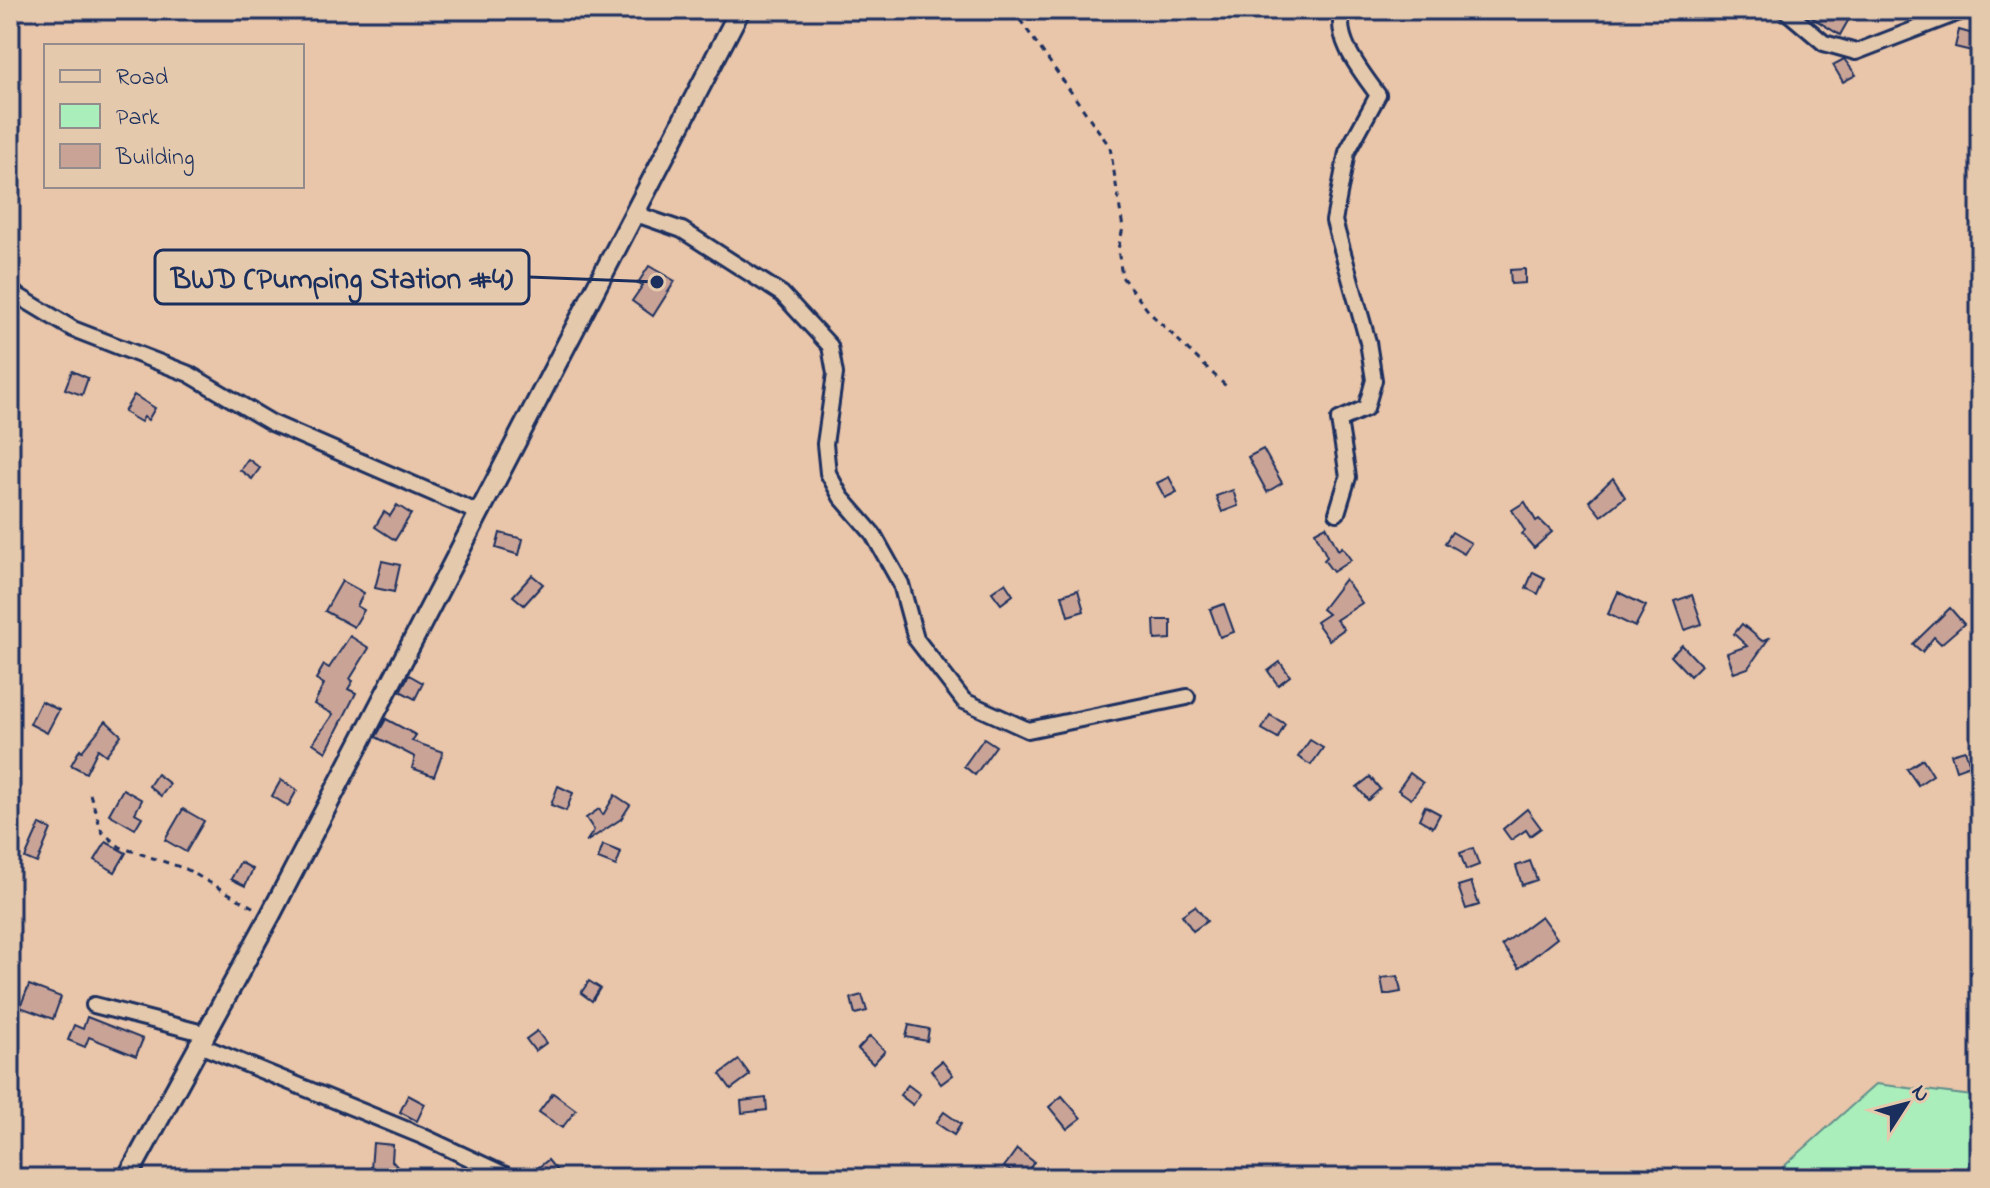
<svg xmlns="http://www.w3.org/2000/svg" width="1990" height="1188" viewBox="0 0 1990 1188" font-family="'Indie Flower',sans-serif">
<rect width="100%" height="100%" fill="#e9c5a9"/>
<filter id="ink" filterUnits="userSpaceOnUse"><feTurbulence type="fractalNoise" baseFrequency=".0125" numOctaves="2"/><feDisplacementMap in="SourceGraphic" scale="16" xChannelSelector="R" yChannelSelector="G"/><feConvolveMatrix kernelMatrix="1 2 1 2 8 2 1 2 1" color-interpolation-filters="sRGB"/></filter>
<g filter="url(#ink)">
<polygon fill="#aaefbb" stroke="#628f8c" stroke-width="2" points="1876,1084 1980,1097 1980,1178 1771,1178"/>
<g fill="#caa397" stroke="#1b2f5e" stroke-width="2">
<polygon points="1800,10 1854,10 1840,35"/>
<polygon points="1959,30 1980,36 1976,52 1955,47"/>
<polygon points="1844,59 1856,75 1843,82 1833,65"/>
<polygon points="649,266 675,281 653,316 632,301 643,285 638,283"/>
<polygon points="1525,269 1525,283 1511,284 1510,270"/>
<polygon points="72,371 88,378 82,395 65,389"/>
<polygon points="134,395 155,408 148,420 144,417 141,422 124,412"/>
<polygon points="1263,449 1282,483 1267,492 1248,457"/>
<polygon points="248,459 260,468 252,479 240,470"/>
<polygon points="1169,477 1177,492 1165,498 1157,483"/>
<polygon points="1613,478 1625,497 1601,516 1589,501"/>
<polygon points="1233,490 1238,506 1222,512 1216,496"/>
<polygon points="1525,502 1536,521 1539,519 1552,532 1534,548 1522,534 1525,531 1512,510"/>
<polygon points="397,505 411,514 395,540 375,527 384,512 390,516"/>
<polygon points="1326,526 1338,550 1342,547 1351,560 1333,572 1324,560 1327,557 1315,532"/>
<polygon points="1452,532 1471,543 1464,554 1445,543"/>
<polygon points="500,533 523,539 519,555 496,548"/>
<polygon points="382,561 400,565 394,592 375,588"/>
<polygon points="1533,572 1545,578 1538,594 1526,588"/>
<polygon points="532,575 543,584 524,605 513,596"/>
<polygon points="1345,579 1362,603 1336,620 1344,629 1329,640 1316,622 1328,614 1322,609"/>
<polygon points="342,581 364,593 357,606 364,610 354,627 325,611"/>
<polygon points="1005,583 1013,595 1001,604 992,592"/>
<polygon points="1078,590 1084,611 1068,616 1062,595"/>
<polygon points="1618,592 1646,606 1635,627 1608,614"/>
<polygon points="1692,595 1702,624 1685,630 1675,601"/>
<polygon points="1224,604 1234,632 1220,637 1210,609"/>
<polygon points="1950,608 1964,624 1941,644 1934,637 1922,652 1913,644"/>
<polygon points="1154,620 1171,620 1171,639 1155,640"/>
<polygon points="1742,624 1762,641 1769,638 1748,668 1734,673 1727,653 1747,646 1734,634"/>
<polygon points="350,636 369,648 350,679 353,681 348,689 356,693 326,752 313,743 333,714 314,704 324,684 316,679 324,665 329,668"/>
<polygon points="1682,645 1701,665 1690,676 1671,656"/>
<polygon points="1280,662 1290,676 1278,685 1268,671"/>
<polygon points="409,675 423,683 415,699 400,691"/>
<polygon points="41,701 59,710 47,733 30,724"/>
<polygon points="1270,715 1285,724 1278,738 1262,729"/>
<polygon points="386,719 416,735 412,741 443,752 434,776 412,768 415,757 376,737"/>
<polygon points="106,721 121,735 106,755 98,749 86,773 71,765 80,749 82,751"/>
<polygon points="984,738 996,746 975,775 964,766"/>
<polygon points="1310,740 1323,748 1311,765 1298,757"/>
<polygon points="1965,750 1970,765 1956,770 1951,754"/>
<polygon points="1923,759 1933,775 1918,785 1907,769"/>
<polygon points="1410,773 1423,783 1411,799 1398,790"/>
<polygon points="157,774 170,784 161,796 149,786"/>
<polygon points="1370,777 1380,789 1368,800 1357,787"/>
<polygon points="281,780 297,790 288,806 272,796"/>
<polygon points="558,786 573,793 566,811 551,805"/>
<polygon points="123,789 142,800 135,813 142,817 135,829 109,814"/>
<polygon points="615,795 630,805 621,819 586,842 594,830 586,818 599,809 603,815"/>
<polygon points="1425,806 1440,814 1433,827 1419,819"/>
<polygon points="183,809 204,821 186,852 165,840"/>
<polygon points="1527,809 1541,828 1530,836 1526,830 1511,840 1503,829"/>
<polygon points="40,824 51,829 37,863 25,858"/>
<polygon points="106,842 126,853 115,872 95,860"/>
<polygon points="603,845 621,852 616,866 598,859"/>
<polygon points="1473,848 1479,865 1466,870 1460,853"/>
<polygon points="1530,861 1537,880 1522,885 1516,866"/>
<polygon points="240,862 253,869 245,886 231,879"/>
<polygon points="1471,882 1479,905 1466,909 1458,886"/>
<polygon points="1195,906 1207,921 1193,931 1182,915"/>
<polygon points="1541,916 1557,938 1519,968 1502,945"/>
<polygon points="1398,976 1401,992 1384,995 1381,978"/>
<polygon points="589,981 600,988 592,1001 581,993"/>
<polygon points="29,985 61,997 53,1019 20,1007"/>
<polygon points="862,995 867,1011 855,1014 851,998"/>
<polygon points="87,1017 143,1039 136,1056 89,1037 85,1047 68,1040 74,1025 83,1029"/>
<polygon points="909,1025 929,1029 927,1041 906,1037"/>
<polygon points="537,1031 546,1043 535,1051 526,1039"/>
<polygon points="870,1036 885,1051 873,1064 858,1049"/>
<polygon points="739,1060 750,1075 731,1089 720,1074"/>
<polygon points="942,1061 953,1075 941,1084 931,1070"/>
<polygon points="908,1085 920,1094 913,1105 900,1095"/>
<polygon points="553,1093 576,1110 562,1128 539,1112"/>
<polygon points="408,1095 425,1104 417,1121 400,1112"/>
<polygon points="1062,1096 1081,1118 1067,1129 1049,1107"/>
<polygon points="766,1098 767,1110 742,1113 741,1101"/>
<polygon points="944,1112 961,1124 954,1135 936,1123"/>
<polygon points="373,1143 393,1145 392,1161 407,1178 362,1178 371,1169"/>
<polygon points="1017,1149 1034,1162 1023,1178 1004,1167"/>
<polygon points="548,1160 563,1178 525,1178"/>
</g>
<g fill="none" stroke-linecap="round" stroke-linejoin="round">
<g stroke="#1b2f5e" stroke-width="20">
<g id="minor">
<polyline points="1785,10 1824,43 1856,52 1965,10"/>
<polyline points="636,214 682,230 782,294 830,346 835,374 825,444 828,473 841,497 873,534 901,584 916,639 964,701 1028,730 1187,697"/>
<polyline points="10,291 73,329 189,374 272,423 479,513"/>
<path d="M1337,513L1348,477L1339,420L1366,408L1374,380L1368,342L1334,221L1347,152L1378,95C1362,72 1333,39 1343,10"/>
<polyline points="94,1005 203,1033"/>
<polyline points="197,1044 422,1136 512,1178"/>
</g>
</g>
<g stroke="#1b2f5e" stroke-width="24">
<polyline id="secondary" points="127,1178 270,916 740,10"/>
</g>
<g stroke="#1b2f5e" stroke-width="3" stroke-dasharray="6 6" stroke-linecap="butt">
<polyline points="1013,10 1110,147 1123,228 1118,249 1122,277 1150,313 1229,389"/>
<polyline points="90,794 102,832 120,847 186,869 256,909"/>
</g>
<use href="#minor" stroke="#e5c9ac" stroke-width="14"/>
<use href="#secondary" stroke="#e5c9ac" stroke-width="18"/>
</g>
</g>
<path fill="none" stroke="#1b2f5e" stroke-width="3" d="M657 282L529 277"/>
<circle fill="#1b2f5e" stroke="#e5c9ac" stroke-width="3" cx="657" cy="282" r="8"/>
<rect fill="#e5c9ac" stroke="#1b2f5e" stroke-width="3" x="155" y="250" width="374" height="54" rx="8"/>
<g font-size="30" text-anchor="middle" font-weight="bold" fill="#1b2f5e">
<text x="342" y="288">BWD (Pumping Station #4)</text>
</g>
<rect width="1990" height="1188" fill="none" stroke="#e5c9ac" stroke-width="40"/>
<rect x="20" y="20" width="1950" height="1148" fill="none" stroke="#1b2f5e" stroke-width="3" filter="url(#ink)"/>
<rect x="44" y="44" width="260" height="144" fill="#e5c9ac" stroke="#948b8d" stroke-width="2"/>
<rect x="60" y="70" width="40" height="12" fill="#e5c9ac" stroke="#948b8d" stroke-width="2"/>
<text x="116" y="84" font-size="24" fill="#1b2f5e">Road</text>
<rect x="60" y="104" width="40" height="24" fill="#aaefbb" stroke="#948b8d" stroke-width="2"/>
<text x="116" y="124" font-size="24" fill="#1b2f5e">Park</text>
<rect x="60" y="144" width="40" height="24" fill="#caa397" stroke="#948b8d" stroke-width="2"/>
<text x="116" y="164" font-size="24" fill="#1b2f5e">Building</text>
<g transform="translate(1906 1104) rotate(54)" stroke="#e5c9ac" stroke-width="6" paint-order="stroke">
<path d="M0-6L14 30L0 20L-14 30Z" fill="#1b2f5e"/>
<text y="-12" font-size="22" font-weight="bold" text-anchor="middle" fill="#1b2f5e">N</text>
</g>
</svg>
